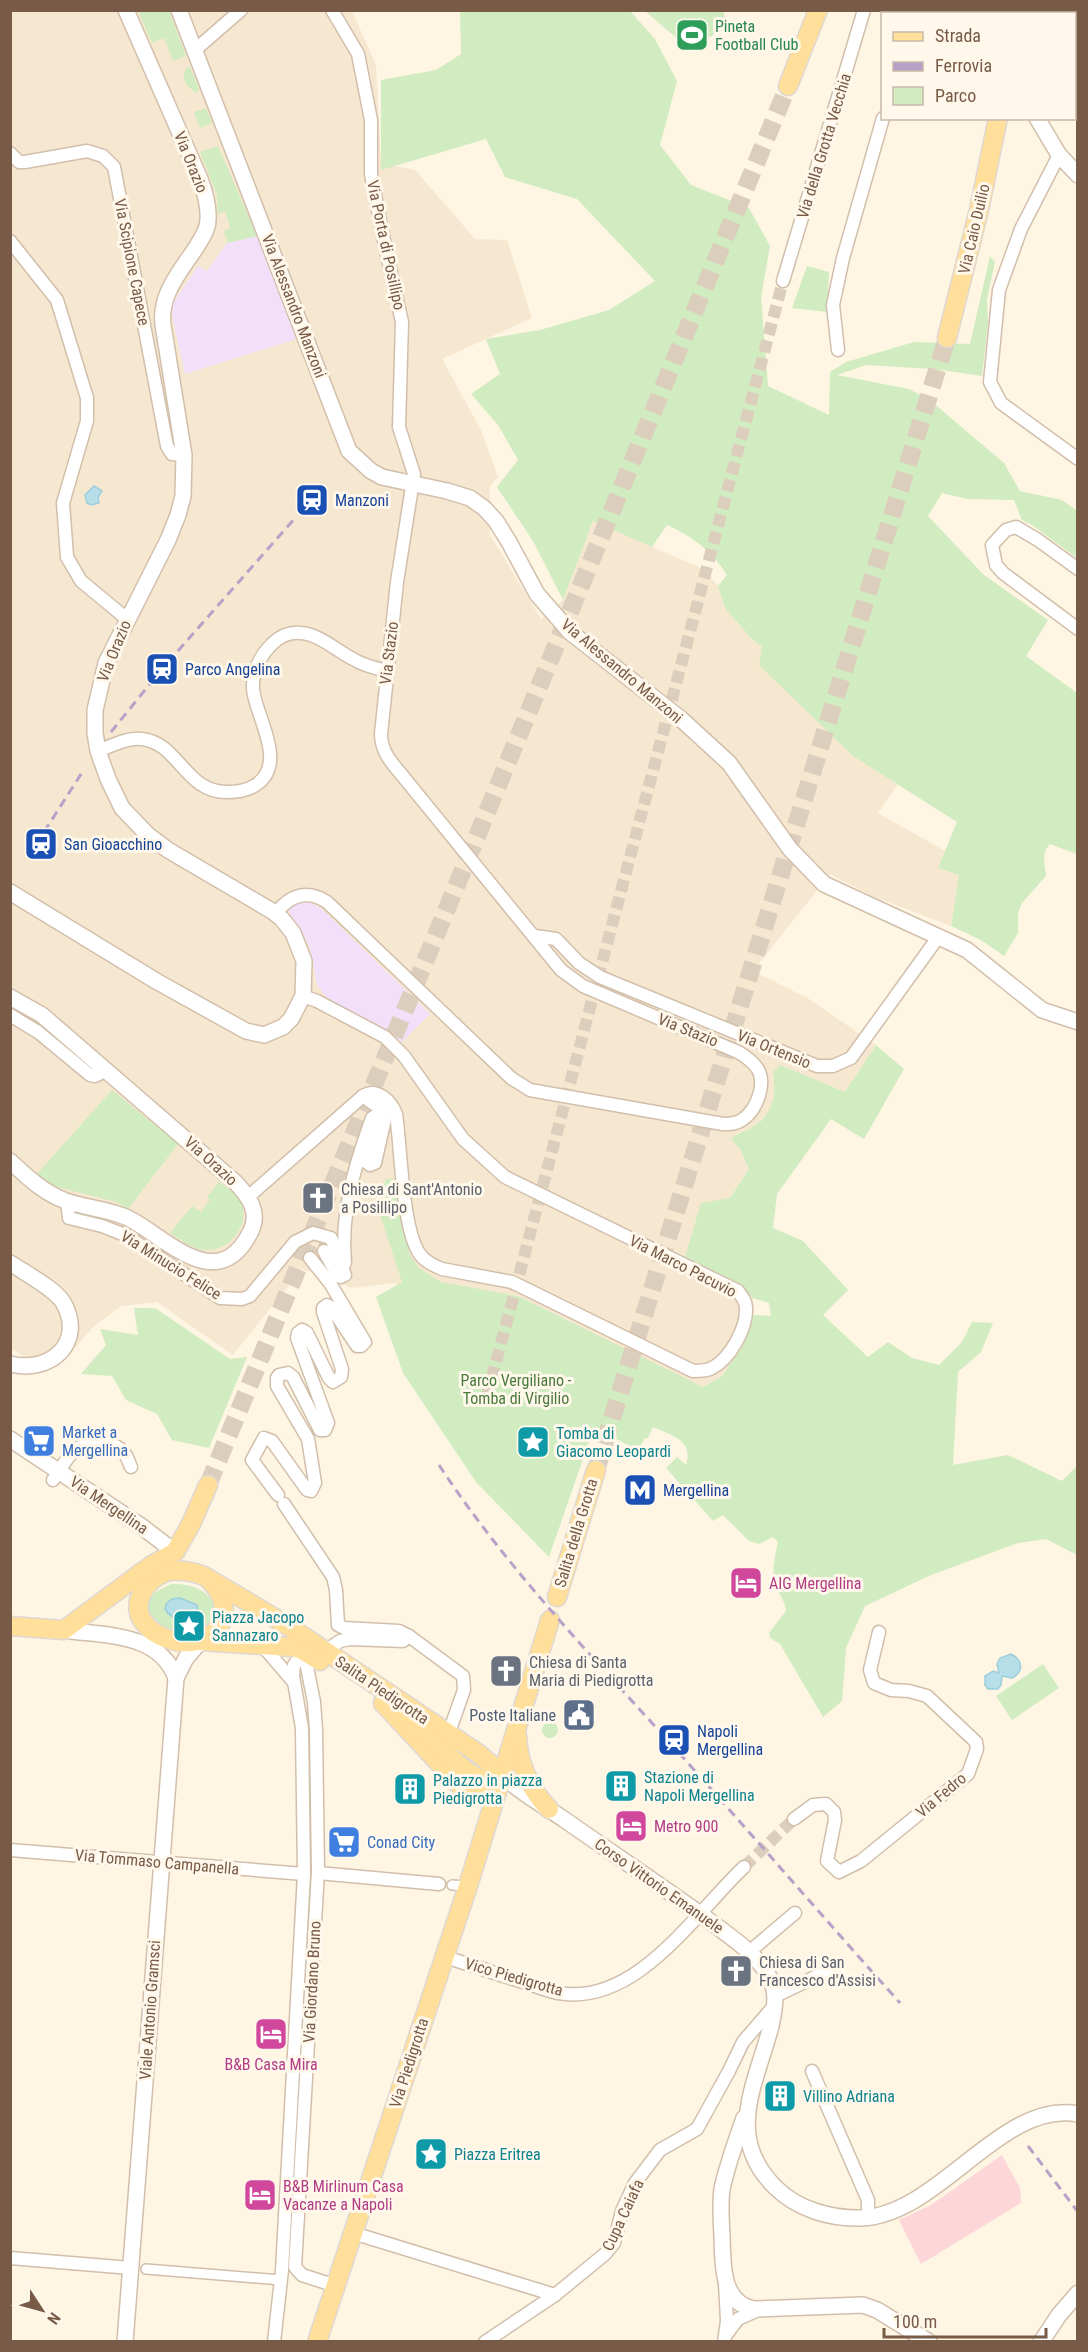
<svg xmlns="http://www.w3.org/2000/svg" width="1088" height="2352" viewBox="0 0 1088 2352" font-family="'Roboto Condensed',sans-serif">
<rect width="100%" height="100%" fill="#fef5e3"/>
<polygon fill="#f6e7d1" points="11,11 352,11 376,65 381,163 415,170 475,239 507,240 532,318 442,359 481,430 498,477 490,486 490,535 541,619 563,600 593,521 703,569 718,586 725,608 752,639 762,647 853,756 898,784 878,813 945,851 938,868 959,875 951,926 872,896 830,874 753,971 809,999 876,1045 845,1092 773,1072 776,1086 773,1108 753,1128 736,1134 740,1149 749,1169 730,1198 685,1257 741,1285 753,1298 754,1315 743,1346 722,1376 702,1387 518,1296 419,1290 393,1283 352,1288 302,1269 233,1355 157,1302 121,1306 93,1327 68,1356 47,1370 11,1349"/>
<g fill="#f2e0fa">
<polygon points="257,236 296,339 185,374 172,315 173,303 198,266 207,271 227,243"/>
<polygon points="309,902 322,909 430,1014 401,1043 326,997 317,985 311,952 307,941 288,910 293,904"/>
</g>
<polygon fill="#fcd6d8" points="1002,2155 1020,2188 1021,2203 921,2264 899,2220 931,2205"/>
<g fill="#d0ecc0">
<polygon points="138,11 169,11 186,56 173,61 164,38 152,43"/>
<path d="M460,11H630L655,39L677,81L660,145L691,185L749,208L770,246L761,297L768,386L829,415L830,372L846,362L914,342L970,344L990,256L995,262L987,299L988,323L982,376L934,369L866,365L837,375L909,389L931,401L1004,463L1020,491L1062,500L1077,511V558L1032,525L1022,520L1014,500L967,499L942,493L928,516L984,575L1048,620L1026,656L1077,693V854L1050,844C1041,853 1045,865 1046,876L1022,903L1018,912V933L1004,956L981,940L951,926L959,875L938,868L957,822L853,756L759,665L762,647L752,639L725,608L718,586L727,575C713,552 692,536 667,525L652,547L593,521L563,600L533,541L497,487L518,460L498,425L471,394L500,374L486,339L540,330L609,310L655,281L577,199L505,177L486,139L381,170V80L436,70L461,54Z"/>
<polygon points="645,11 723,11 729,27 688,48"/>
<path d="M187,67H190L199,89L197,93C186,87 180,78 187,67Z"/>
<polygon points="206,108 212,123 200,128 194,112"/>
<polygon points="218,146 257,236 227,243 228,239 225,237 224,231 230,228 225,211 218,214 217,195 200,152"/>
<polygon points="807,266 829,272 827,312 792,308"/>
<path d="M876,1045L904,1069L864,1139L831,1119L777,1194L773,1228L803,1241L848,1290L823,1315L868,1357L888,1342L912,1358L939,1365L962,1342L972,1322L993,1323L981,1352L958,1372L953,1465L1008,1455L1062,1481L1077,1466V1555L1046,1539L1018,1543L931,1575L865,1606L846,1648L842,1701L823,1717L780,1644L770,1638L769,1633L786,1611C785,1602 781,1597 777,1589C770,1576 775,1556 778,1542L773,1537L759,1544L749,1541L723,1515L713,1521L666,1468L677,1457L686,1465C694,1440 671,1435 653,1427L648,1438H645L638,1450C626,1445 611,1433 598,1438L592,1433L549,1557L476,1482L403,1373L376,1297L402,1282L377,1206L386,1179H394L409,1253L419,1268L441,1282L518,1296L703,1387L722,1376L743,1346L754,1315L771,1316L769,1303L753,1298L741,1285L685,1257L701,1203L730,1198L749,1169L740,1149L731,1139C737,1133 744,1132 751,1128C773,1116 777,1094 773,1072L780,1065L845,1092Z"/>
<polygon points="112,1090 178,1144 128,1209 117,1202 53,1186 37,1174"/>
<path d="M219,1182C228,1188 238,1195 242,1205C250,1228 226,1253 203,1250C191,1248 181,1240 170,1233L192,1206L201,1212L210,1200L207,1197Z"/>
<polygon points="134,1308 155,1308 230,1359 247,1357 209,1448 172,1440 157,1414 126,1400 112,1376 81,1374 106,1345 100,1329 138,1335"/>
<path d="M171,1584C192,1584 209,1589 217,1610C215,1614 214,1620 211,1624C195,1647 155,1629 147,1608L150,1595Z"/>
<polygon points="1043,1664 1059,1688 1012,1720 996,1696"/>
<circle cx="550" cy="1730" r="8"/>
</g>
<g fill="#b6dfe9" stroke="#9ccedb" stroke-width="1.5">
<polygon points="94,486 102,491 98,497 99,503 91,505 87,503 85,495"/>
<path d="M180,1598L197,1605L198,1612C188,1623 172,1621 165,1609C166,1601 172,1598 180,1598Z"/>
<path d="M1011,1654C1023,1660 1024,1672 1012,1678L1002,1676L1001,1685L998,1689H988L985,1685V1676L993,1671L999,1673L997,1664L1000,1658Z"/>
</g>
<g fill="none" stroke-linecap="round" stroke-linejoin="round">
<g stroke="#dccebc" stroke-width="12" stroke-dasharray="12 6" stroke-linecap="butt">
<polyline points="310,1258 310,1251 314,1246 320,1246 324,1251"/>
<polyline points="487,1396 783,281"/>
<polyline points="744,1867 794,1819"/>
</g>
<g stroke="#dccebc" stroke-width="18" stroke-dasharray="18 9" stroke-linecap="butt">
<polyline points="596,1470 947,338"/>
<polyline points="208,1485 788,86"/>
</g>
<g stroke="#d2bfab" stroke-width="12">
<g id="pedestrian">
<polyline points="1074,93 1078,91"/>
<polyline points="452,1885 468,1886"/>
<polyline points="146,2269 281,2280"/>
</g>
</g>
<g stroke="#d2bfab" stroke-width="15">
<g id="minor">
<polyline points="1074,10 1078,14"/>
<polyline points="913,14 914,10"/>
<polyline points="195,50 241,10"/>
<polyline points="10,153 19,162 25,162 87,151 103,156 114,167 167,446 172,454 184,455"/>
<polyline points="1059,155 1021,229 999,290 990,382 1001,403 1078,459"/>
<polyline points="10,241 57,300 87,398 87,421 63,503 67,557 81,581 127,619"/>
<polyline points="783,281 864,10"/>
<polyline points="838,350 833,305 843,258 883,118"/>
<polyline points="1078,569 1038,540 1016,527 1006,530 992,545 996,565 1003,573 1078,629"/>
<path d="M98,751C111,746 128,737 142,739C179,743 185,793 228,792C236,792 247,790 254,786C290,765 255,716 253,689C252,672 260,656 272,644C280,636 289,632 301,633C319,634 337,651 353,659C364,666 375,668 387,671"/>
<path d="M276,913C290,895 307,889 327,902L511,1078L530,1090L723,1124C730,1124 736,1124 742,1120C757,1110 767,1083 757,1068C752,1061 745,1056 738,1052L583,986L561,970L401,774C391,762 381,751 381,734L397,582L414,474L399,427L402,322L383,236L371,174V120L358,54L332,10"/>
<polyline points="535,936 556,939 579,963 600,977 817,1066 833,1066 851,1058 939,936"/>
<polyline points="10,1015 38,1032 90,1075 95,1076 107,1070"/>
<path d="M248,1197L363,1096C377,1087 391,1101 396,1114C401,1147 402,1227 419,1253C424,1261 433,1265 442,1269L512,1282L693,1371C699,1371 707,1371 712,1368C730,1359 747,1328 746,1308C746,1301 742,1297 738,1291L505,1177L463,1139L404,1056L385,1037L317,1001L303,996"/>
<polyline points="67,1201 69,1218 102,1226 125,1235 220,1298 242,1299 250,1296 295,1242 313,1233 331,1238 345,1275"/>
<polyline points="324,1251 338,1276 341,1277"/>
<path d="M345,1263C340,1213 355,1165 372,1118L375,1116L379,1118L378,1123L366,1162L370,1165L375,1163L385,1119L383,1111L363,1096"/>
<path d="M53,1480C59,1471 65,1460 73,1452C86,1439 114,1439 125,1454C128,1458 129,1463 131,1467"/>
<polyline points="278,1495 252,1460 264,1438 272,1441 307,1490 311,1491 315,1483 308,1439 277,1386 277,1378 279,1375 288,1373 293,1377 320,1430 325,1430 328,1423 297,1338 298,1333 302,1330 307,1333 329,1378 333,1382 341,1377 342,1369 323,1312 323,1308 327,1305 331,1307 357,1346 361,1346 365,1342 330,1283 310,1258"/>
<polyline points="284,1504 333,1577 336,1590 338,1625 344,1628 399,1631 409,1636"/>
<polyline points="262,1645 292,1680"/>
<polyline points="325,1651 340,1641 350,1639 403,1641 409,1636 463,1676 464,1690 448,1735"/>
<polyline points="304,1652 314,1702 316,1730 318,1871 295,2267 302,2275 336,2286"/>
<polyline points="794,1819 813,1805 826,1804 834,1812 835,1820 827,1861 839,1872 861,1861 968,1774 977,1749 976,1742 927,1696 909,1691 891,1690 874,1683 870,1670 879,1632"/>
<polyline points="10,1850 304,1874"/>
<polyline points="318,1873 439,1884"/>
<polyline points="749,1952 795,1913"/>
<path d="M445,1957C471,1965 497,1974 523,1982C535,1986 547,1991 558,1993C636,2007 695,1913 744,1867"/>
<polyline points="775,1996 828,1971"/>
<polyline points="812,2071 868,2200 868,2217"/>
<polyline points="353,2233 555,2295"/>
<polyline points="10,2258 131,2268"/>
<polyline points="726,2335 738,2319 758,2310"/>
<polyline points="274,2342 282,2270 304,1874 302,1728 293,1676 294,1665 304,1652"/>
<polyline points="485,2342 555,2295 605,2254 614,2243 622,2211 635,2183 660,2150 697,2129 729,2071 743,2042 774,2006"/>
<polyline points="724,2342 727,2321 725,2283"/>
</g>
</g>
<g stroke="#d2bfab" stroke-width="18">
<g id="tertiary">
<polyline points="179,10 349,451 371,471 382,477 447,491 470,498 484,508 496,521 509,542 537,594 570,632 681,719 729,763 790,849 824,884 967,950 1042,1010 1078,1022"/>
<polyline points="1037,118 1059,155 1078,175"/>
<path d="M10,892L156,981L246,1031L264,1035L283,1027L291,1019L303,996L304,961L293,933L282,919L272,911L168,850L148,835L122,808L108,779L98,751L95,733V710L106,663L168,540L178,515L183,496L184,455L163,325C159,294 181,271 197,246C202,238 208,229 208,220C209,205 205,192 200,179L126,10"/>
<path d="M10,997L42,1015L236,1183C249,1197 260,1212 251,1231C218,1298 166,1237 128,1218C109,1209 86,1208 66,1201C44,1193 27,1177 10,1161"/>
<path d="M10,1263C25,1273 54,1288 63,1302C86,1342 51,1374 10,1364"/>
<polyline points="10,1439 141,1526 175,1552"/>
<path d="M64,1630C104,1636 159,1632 176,1678"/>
<path d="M503,1775C520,1793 545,1806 565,1820C612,1853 660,1885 707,1919C729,1936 760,1955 771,1981C778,1995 774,2011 771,2026C756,2084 724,2136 775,2187C797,2209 830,2219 862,2218C940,2214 1001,2100 1078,2114"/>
<path d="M744,2118C736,2141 727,2165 722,2189C720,2204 721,2220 722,2235C723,2261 720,2303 754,2309L863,2305L877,2310L929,2342"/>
<polyline points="125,2342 176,1678 186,1658 201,1641"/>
<polyline points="1041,2342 1059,2315 1078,2293"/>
</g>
</g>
<g stroke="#dfd8d3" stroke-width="21">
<g id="primary">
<polyline points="1017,14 1017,10"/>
<polyline points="788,86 818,10"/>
<polyline points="947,338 979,210 998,118"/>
<path d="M166,1572C156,1576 147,1582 142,1593C120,1636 207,1664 222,1620C227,1606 221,1592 211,1582"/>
<path d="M140,1573C162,1572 183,1567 204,1576L285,1624L479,1754L503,1775"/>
<polyline points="557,1597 596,1470"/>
<polyline points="10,1626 64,1630 152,1565 175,1552 191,1524 208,1485"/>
<polyline points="201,1641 290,1647 300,1649 320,1661"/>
<path d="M383,1703L468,1794C480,1799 490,1792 500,1785"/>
<path d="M413,1723C442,1745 462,1779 500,1785"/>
<path d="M517,1735C518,1764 529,1788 549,1809"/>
<polyline points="317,2342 468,1886 550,1620"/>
</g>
</g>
<use href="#pedestrian" stroke="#fff" stroke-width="9"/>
<use href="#minor" stroke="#fff" stroke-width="12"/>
<use href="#tertiary" stroke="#fff" stroke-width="15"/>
<use href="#primary" stroke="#ffdf99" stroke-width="18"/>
<g stroke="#b8a1c8" stroke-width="3" stroke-dasharray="9 6" stroke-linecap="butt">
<polyline points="111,732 162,669 296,517"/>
<polyline points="44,832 83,771"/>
<path d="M439,1465C506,1567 590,1654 671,1744C748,1830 823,1917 900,2003"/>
<polyline points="1028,2146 1078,2212"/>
</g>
</g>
<defs>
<g id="stadium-square" transform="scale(1.725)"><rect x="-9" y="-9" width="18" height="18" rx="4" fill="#2e9e5b" stroke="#fff8eb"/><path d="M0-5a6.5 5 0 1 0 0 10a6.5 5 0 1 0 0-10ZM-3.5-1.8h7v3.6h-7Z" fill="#fff"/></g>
<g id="station-square" transform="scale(1.725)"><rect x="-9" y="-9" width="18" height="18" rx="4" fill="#1a4fb4" stroke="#fff8eb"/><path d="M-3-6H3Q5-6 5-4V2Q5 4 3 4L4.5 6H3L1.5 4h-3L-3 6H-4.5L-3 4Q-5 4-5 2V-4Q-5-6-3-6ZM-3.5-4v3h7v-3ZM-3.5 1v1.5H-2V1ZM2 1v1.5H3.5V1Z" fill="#fff"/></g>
<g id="church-square" transform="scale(1.725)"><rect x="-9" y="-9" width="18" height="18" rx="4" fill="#6b7280" stroke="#fff8eb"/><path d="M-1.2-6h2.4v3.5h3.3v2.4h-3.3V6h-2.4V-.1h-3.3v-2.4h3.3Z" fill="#fff"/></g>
<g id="supermarket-square" transform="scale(1.725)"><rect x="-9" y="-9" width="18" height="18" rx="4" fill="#3f7fe0" stroke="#fff8eb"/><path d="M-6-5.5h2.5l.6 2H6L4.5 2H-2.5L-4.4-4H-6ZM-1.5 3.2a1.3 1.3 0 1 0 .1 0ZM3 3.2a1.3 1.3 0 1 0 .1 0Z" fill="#fff"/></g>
<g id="sight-square" transform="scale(1.725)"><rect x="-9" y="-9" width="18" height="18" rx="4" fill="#0f9aa8" stroke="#fff8eb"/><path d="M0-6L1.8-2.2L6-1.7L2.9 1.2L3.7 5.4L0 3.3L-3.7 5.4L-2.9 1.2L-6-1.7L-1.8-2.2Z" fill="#fff"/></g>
<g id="metro-square" transform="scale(1.725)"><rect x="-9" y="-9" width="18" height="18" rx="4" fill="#1a4fb4" stroke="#fff8eb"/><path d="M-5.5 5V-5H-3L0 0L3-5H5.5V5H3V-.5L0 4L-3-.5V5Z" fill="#fff"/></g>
<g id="hotel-square" transform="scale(1.725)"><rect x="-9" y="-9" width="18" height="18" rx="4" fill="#d1479c" stroke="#fff8eb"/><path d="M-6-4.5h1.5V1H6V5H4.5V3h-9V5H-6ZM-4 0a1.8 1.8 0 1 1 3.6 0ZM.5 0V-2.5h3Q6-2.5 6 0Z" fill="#fff"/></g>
<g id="civic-square" transform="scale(1.725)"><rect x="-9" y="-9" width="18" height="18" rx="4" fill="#5c6f8a" stroke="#fff8eb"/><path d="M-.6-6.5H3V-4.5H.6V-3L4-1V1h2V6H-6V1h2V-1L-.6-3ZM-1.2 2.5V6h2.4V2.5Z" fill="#fff"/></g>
<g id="building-square" transform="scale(1.725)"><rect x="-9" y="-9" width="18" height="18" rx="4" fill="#0f9aa8" stroke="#fff8eb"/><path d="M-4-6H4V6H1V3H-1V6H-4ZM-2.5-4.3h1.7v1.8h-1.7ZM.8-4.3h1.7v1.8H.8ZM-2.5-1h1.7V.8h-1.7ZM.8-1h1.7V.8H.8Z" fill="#fff"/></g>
</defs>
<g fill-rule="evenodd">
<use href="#stadium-square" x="692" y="35"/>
<use href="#station-square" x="312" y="500"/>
<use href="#station-square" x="162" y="669"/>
<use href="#station-square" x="41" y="844"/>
<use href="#church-square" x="318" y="1198"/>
<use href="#supermarket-square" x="39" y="1441"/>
<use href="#sight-square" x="533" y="1442"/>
<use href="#metro-square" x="640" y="1490"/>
<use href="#hotel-square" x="746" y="1583"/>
<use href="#sight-square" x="189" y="1626"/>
<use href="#church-square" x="506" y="1671"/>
<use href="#civic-square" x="579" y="1715"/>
<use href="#station-square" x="674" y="1740"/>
<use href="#building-square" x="621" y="1786"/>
<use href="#building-square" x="410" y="1789"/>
<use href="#hotel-square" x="631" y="1826"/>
<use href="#supermarket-square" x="344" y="1842"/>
<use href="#church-square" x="736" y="1971"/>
<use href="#hotel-square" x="271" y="2034"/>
<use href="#building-square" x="780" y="2096"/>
<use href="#sight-square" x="431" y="2154"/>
<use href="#hotel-square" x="260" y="2195"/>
</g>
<g text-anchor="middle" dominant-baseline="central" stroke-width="6" stroke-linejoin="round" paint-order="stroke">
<g font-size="16" fill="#27864d" stroke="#fff8eb" text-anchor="start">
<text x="715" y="26">Pineta<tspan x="715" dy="18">Football Club</tspan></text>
</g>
<g font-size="16" fill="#785b47" stroke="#fff8eb">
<text transform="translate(824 146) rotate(-73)">Via della Grotta Vecchia</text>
<text transform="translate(191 162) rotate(68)">Via Orazio</text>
<text transform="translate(974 229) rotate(-77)">Via Caio Duilio</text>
<text transform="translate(386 245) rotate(78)">Via Porta di Posillipo</text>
<text transform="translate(132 262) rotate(79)">Via Scipione Capece</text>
<text transform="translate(294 306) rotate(69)">Via Alessandro Manzoni</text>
<text transform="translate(114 651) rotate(-68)">Via Orazio</text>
<text transform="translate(389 653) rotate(-83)">Via Stazio</text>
<text transform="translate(622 671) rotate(40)">Via Alessandro Manzoni</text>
<text transform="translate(688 1030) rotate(22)">Via Stazio</text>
<text transform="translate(774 1049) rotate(22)">Via Ortensio</text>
<text transform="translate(211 1161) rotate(42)">Via Orazio</text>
<text transform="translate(171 1265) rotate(32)">Via Minucio Felice</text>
<text transform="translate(683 1266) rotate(27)">Via Marco Pacuvio</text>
<text transform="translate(109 1505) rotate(34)">Via Mergellina</text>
<text transform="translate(576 1533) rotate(-73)">Salita della Grotta</text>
<text transform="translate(382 1690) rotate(34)">Salita Piedigrotta</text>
<text transform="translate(941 1795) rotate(-40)">Via Fedro</text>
<text transform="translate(157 1862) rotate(5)">Via Tommaso Campanella</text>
<text transform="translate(659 1886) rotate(35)">Corso Vittorio Emanuele</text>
<text transform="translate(514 1977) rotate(16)">Vico Piedigrotta</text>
<text transform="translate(312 1982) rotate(-87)">Via Giordano Bruno</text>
<text transform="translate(150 2010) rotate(-86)">Viale Antonio Gramsci</text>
<text transform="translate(409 2063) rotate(-72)">Via Piedigrotta</text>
<text transform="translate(623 2215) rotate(-65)">Cupa Caiafa</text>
</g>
<g font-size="16" fill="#164399" stroke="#fff8eb" text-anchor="start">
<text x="335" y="500">Manzoni</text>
<text x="185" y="669">Parco Angelina</text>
<text x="64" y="844">San Gioacchino</text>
<text x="663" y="1490">Mergellina</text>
<text x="697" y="1731">Napoli<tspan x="697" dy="18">Mergellina</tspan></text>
</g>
<g font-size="16" fill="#5b616d" stroke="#fff8eb" text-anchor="start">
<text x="341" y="1189">Chiesa di Sant'Antonio<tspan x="341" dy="18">a Posillipo</tspan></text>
<text x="529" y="1662">Chiesa di Santa<tspan x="529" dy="18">Maria di Piedigrotta</tspan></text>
<text x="759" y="1962">Chiesa di San<tspan x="759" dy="18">Francesco d'Assisi</tspan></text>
</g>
<g font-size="16" fill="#4a793c" stroke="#fff8eb">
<text x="516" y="1380">Parco Vergiliano -<tspan x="516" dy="18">Tomba di Virgilio</tspan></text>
</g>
<g font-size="16" fill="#366cbe" stroke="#fff8eb" text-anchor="start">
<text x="62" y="1432">Market a<tspan x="62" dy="18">Mergellina</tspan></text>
<text x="367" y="1842">Conad City</text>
</g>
<g font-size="16" fill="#0d838f" stroke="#fff8eb" text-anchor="start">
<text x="556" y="1433">Tomba di<tspan x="556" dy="18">Giacomo Leopardi</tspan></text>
<text x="212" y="1617">Piazza Jacopo<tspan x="212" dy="18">Sannazaro</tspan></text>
<text x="644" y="1777">Stazione di<tspan x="644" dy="18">Napoli Mergellina</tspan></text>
<text x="433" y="1780">Palazzo in piazza<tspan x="433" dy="18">Piedigrotta</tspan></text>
<text x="803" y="2096">Villino Adriana</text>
<text x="454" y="2154">Piazza Eritrea</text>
</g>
<g font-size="16" fill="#b23c85" stroke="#fff8eb" text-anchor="start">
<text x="769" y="1583">AIG Mergellina</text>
<text x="654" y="1826">Metro 900</text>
<text x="271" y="2064" text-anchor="middle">B&amp;B Casa Mira</text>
<text x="283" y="2186">B&amp;B Mirlinum Casa<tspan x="283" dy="18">Vacanze a Napoli</tspan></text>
</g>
<g font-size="16" fill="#4e5e75" stroke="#fff8eb" text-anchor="end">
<text x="556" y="1715">Poste Italiane</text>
</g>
</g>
<rect width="1088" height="2352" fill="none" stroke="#785b47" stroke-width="24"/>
<rect x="881" y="12" width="195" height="108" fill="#fff8eb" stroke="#c9b9a9" stroke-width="1.5"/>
<rect x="893" y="32" width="30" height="9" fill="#ffdf99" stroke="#c9b9a9" stroke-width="1.5"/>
<text x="935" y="42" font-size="18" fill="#785b47">Strada</text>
<rect x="893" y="62" width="30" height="9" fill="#b8a1c8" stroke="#c9b9a9" stroke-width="1.5"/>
<text x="935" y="72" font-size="18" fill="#785b47">Ferrovia</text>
<rect x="893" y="87" width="30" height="18" fill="#d0ecc0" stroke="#c9b9a9" stroke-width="1.5"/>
<text x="935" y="102" font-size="18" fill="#785b47">Parco</text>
<g transform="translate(42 2310) rotate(126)" stroke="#fff8eb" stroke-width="4.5" paint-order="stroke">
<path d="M0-4.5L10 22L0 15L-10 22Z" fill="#785b47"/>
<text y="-9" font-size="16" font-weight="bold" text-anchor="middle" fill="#785b47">N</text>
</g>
<path d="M884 2328v9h162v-9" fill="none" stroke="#785b47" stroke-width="3"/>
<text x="893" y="2328" font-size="18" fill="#785b47" stroke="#fff8eb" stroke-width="4.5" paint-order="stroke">100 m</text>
</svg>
